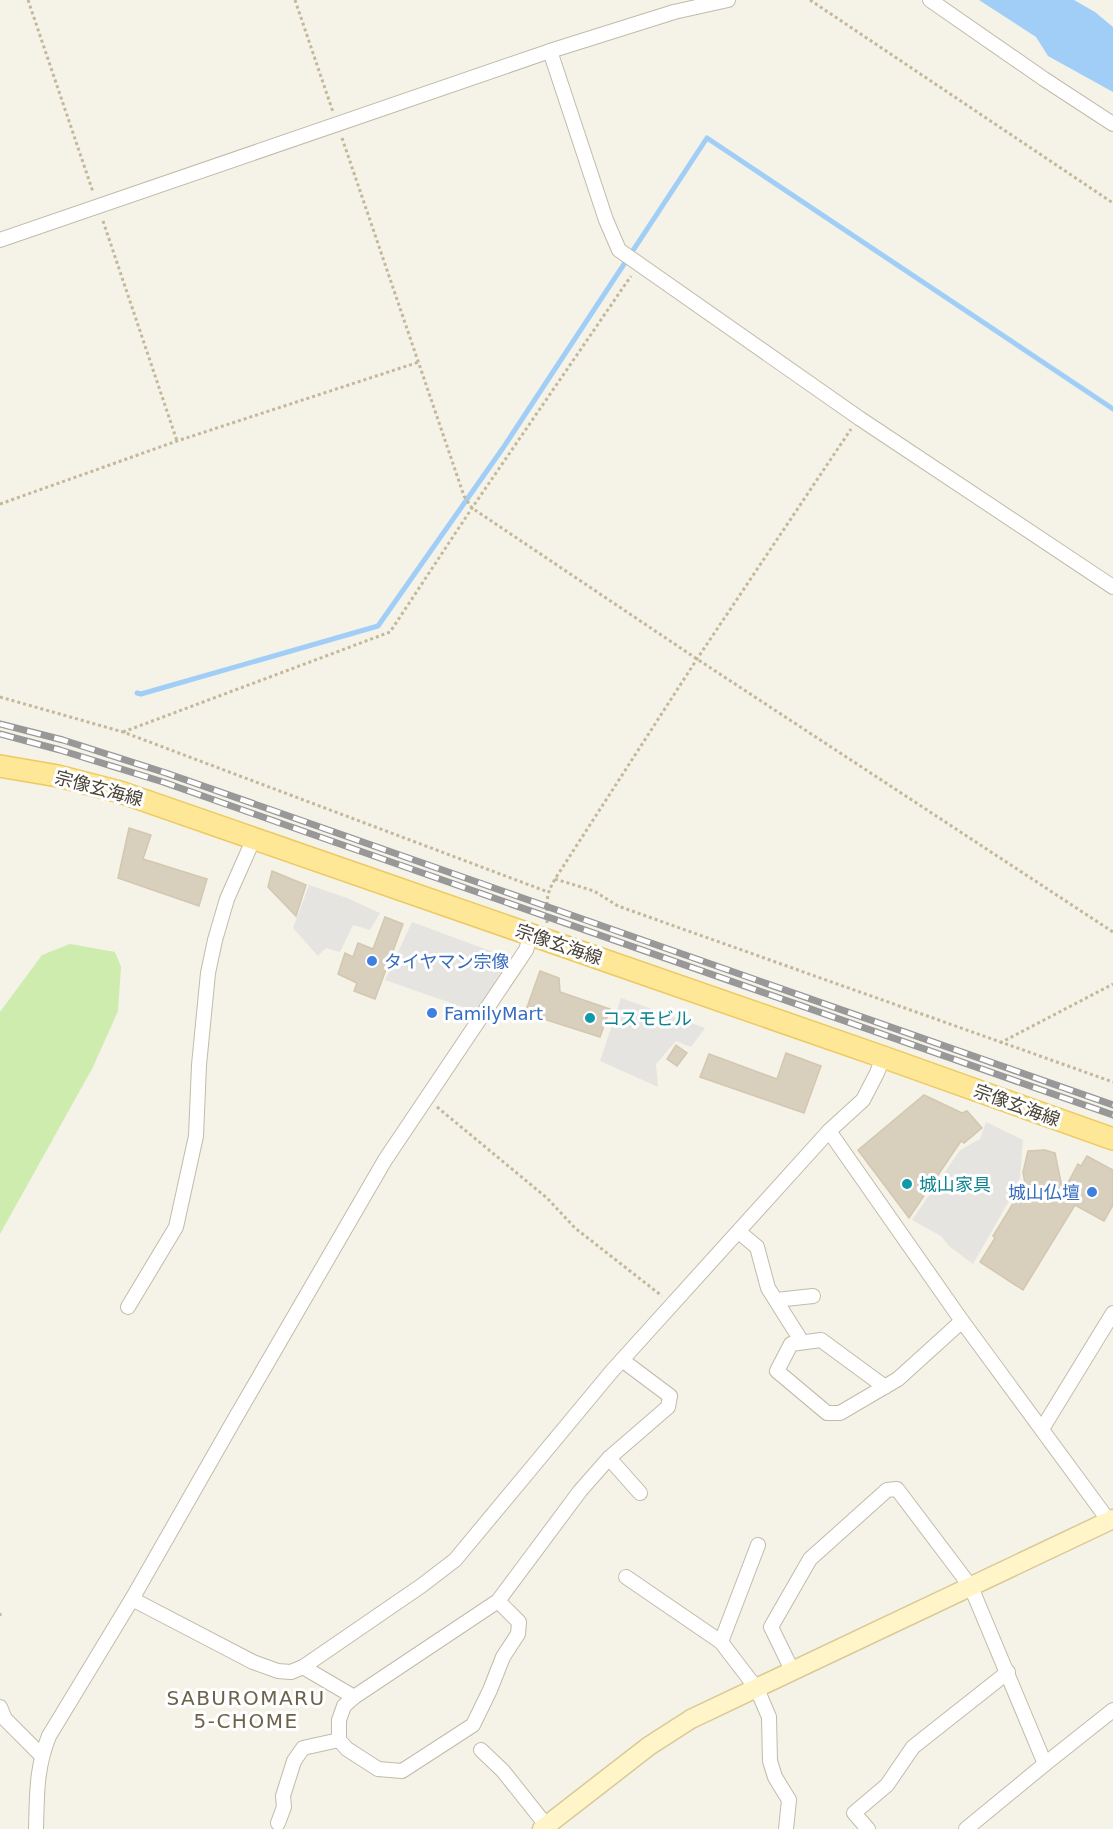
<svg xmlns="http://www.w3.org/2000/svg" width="1113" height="1829" viewBox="0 0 1113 1829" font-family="'DejaVu Sans','Noto Sans JP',sans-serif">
<rect width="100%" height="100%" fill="#f5f2e8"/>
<polygon fill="#cdecae" points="70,944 115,952 121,967 118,1011 93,1067 0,1234 0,1012 42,955"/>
<g fill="#e6e4e0">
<polygon points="309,885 347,898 380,913 370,930 353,925 340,952 326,948 318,956 293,928"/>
<polygon points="412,922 504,956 508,960 477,1012 385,980"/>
<polygon points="621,998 705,1028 691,1047 676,1041 656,1064 658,1087 600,1061"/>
<polygon points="986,1122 1023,1140 1020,1178 1014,1192 973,1264 949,1246 941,1236 912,1220 960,1150 980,1139"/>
</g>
<polygon fill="#a1cef6" points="979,0 1074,0 1095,12 1113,27 1113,92 1048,56 1036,37"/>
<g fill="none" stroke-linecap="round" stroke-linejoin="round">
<polyline stroke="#a1cef6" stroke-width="5" points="137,693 141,694 378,626 503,448 707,138 1113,409"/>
</g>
<g fill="#d8cfbd" stroke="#d3c7af" stroke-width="1.5">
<polygon points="129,828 151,835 143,859 207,879 199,906 118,878"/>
<polygon points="272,871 306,885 296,916 268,887"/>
<polygon points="385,917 403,924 375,999 354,991 357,983 338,974 345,953 353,957 358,943 373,949"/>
<polygon points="540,971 559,978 560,992 610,1009 600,1037 525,1013"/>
<polygon points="676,1045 687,1053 677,1066 667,1059"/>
<polygon points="786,1053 821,1066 804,1113 700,1077 709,1054 777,1079"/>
<polygon points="924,1095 962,1113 967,1111 982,1128 964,1143 961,1141 909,1218 858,1150"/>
<polygon points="1045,1150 1055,1153 1063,1192 1078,1164 1081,1166 1087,1156 1113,1170 1113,1205 1104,1221 1075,1205 1023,1290 980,1262 995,1238 993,1236 1025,1184 1023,1172 1028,1151"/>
</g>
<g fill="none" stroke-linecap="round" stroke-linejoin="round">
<g stroke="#c2bbaa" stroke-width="16">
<g id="street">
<polyline points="930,0 1044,79 1113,124"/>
<polyline points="550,51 606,220 619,250 859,418 1113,587"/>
<polyline points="0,240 550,51 674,12 728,0"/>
<polyline points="829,1131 962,1321 1109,1521"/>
<polyline points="739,1232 757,1247 768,1288 802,1342"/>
<polyline points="776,1300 813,1296"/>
<polyline points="128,1307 176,1227 196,1136 199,1065 208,973 215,940 227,899 254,838"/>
<polyline points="885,1387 821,1340 791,1344 777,1371 827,1413 840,1413 898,1379 962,1321"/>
<polyline points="1042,1429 1113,1313"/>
<polyline points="609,1458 640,1493"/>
<polyline points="758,1545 721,1642 757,1689 769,1717 770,1761 775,1777 789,1800 786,1829"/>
<polyline points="626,1577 721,1642"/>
<polyline points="132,1599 253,1662 278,1671 291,1672 303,1667 421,1586 455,1560 612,1371 829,1131 863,1100 877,1073 883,1057"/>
<polyline points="498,1601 519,1622 518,1634 503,1657 490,1690 473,1725 402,1771 378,1769 347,1749 339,1740 339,1720 344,1706 354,1697 498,1601 580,1491 609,1458 668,1407 670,1396 622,1360"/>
<polyline points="303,1667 354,1697"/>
<polyline points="792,1670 771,1627 810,1559 887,1490 897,1489 971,1587 1045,1764 966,1829"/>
<polyline points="0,1707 5,1719 41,1755"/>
<polyline points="481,1750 503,1771 546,1825"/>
<polyline points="1045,1764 1113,1710"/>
<polyline points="278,1823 284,1807 283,1796 294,1761 303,1748 339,1740"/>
<path d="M36,1829C37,1795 36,1768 49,1736L132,1599L233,1422L385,1160L526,950L531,935"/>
<polyline points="868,1829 854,1813 887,1785 913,1747 1008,1672"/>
</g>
</g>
<g stroke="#d9ca95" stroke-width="21">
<polyline id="secondary" points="542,1829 649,1746 691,1719 1113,1519"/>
</g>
<g stroke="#edca5f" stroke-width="24">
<polyline id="primary" points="0,766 58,776 120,792 883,1057 1113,1139"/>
</g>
<g stroke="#c5b89a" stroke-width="3" stroke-dasharray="3 3" stroke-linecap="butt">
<polyline points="28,0 93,192"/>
<polyline points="295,0 333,112"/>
<polyline points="810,0 1113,203"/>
<polyline points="342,138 464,496 472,508 697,659 1113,932"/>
<polyline points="103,221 177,441"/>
<polyline points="0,504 177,441 419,362"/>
<polyline points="0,697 123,732 548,892"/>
<polyline points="123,732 390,632 472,508 631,276"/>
<polyline points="555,879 594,891 618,906 1113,1082"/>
<path d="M547,923C548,902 544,898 555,879L697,659L851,429"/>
<polyline points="1000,1043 1113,984"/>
<polyline points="437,1107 547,1198 575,1228 662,1296"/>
<polyline points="0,1613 0,1618"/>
</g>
<use href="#street" stroke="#fff" stroke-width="14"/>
<use href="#secondary" stroke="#fff5c9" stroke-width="18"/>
<use href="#primary" stroke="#ffe798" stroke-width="21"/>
<g stroke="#989898" stroke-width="7">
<g id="rail">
<polyline points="0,724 63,740 166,773 1113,1105"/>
<polyline points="0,734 60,750 163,782 1113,1115"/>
</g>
</g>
<use href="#rail" stroke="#fff" stroke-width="4.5" stroke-dasharray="14" stroke-linecap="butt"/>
</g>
<g fill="#3f7fe0" stroke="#fff" stroke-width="2">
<circle cx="372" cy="961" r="6"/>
<circle cx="432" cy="1013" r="6"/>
<circle cx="1092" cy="1192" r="6"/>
</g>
<g fill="#0f9aa8" stroke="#fff" stroke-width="2">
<circle cx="590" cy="1018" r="6"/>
<circle cx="907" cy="1184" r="6"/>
</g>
<g text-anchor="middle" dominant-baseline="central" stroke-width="6" stroke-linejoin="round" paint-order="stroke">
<g font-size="18" fill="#494336" stroke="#fff">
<text transform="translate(99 788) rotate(15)">宗像玄海線</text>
<text transform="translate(559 944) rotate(19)">宗像玄海線</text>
<text transform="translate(1017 1105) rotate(20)">宗像玄海線</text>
</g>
<g font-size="18" fill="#366cbe" stroke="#fff" text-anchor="start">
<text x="384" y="961">タイヤマン宗像</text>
<text x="444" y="1013">FamilyMart</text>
<text x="1080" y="1192" text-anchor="end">城山仏壇</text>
</g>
<g font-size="18" fill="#0d838f" stroke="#fff" text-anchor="start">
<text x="602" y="1018">コスモビル</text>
<text x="919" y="1184">城山家具</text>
</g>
<g font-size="20" letter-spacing="1.5" fill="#6d624c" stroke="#fff">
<text x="246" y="1698">SABUROMARU<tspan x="246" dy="23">5-CHOME</tspan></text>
</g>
</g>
</svg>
